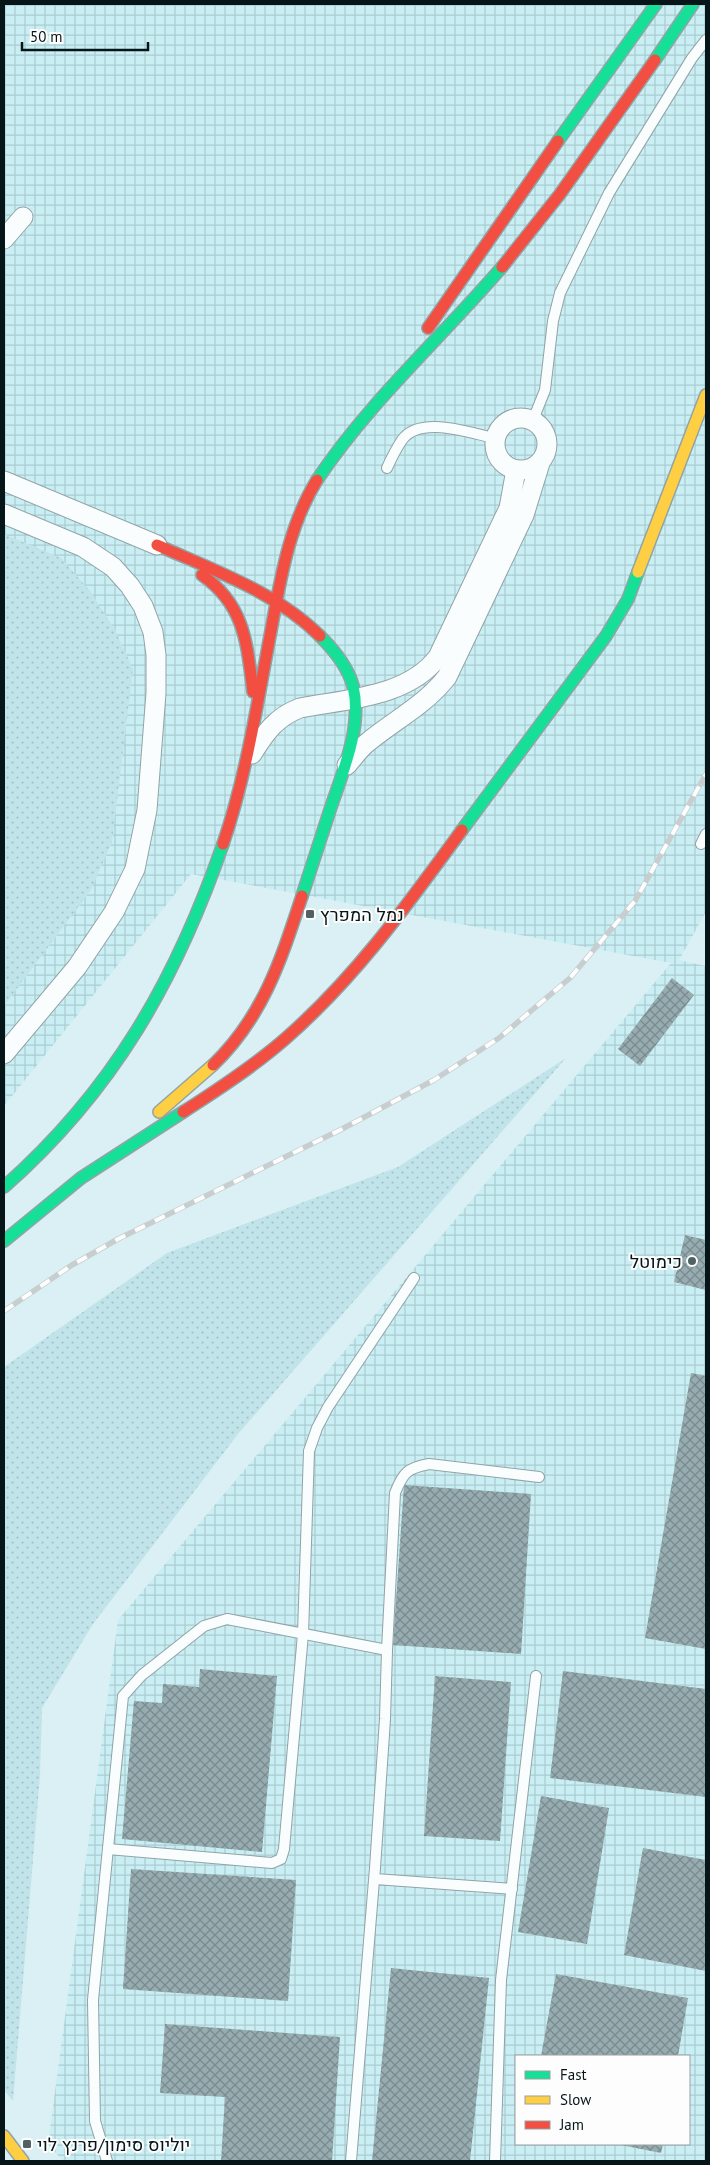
<svg xmlns="http://www.w3.org/2000/svg" width="710" height="2165" viewBox="0 0 710 2165" font-family="'PT Sans',Heebo,sans-serif">
<defs>
<pattern id="industrial-grid" width="8" height="8" patternUnits="userSpaceOnUse" patternTransform="scale(1.25)"><rect width="8" height="8" fill="#c9eff5"/><path d="M0 4h8M4 0v8" fill="none" stroke="#abccd1"/></pattern>
<pattern id="grass-dots" width="8" height="8" patternUnits="userSpaceOnUse" patternTransform="scale(1.25)"><rect width="8" height="8" fill="#c1e4ea"/><path d="M2 2h.1M6 6h.1" fill="none" stroke="#a4c3c8" stroke-width="1.8" stroke-linecap="round"/></pattern>
<pattern id="building-cross-hatch" width="8" height="8" patternUnits="userSpaceOnUse" patternTransform="scale(1.25)"><rect width="8" height="8" fill="#97acb0"/><path d="M0 0l8 8M0 8l8-8" fill="none" stroke="#798b8e"/></pattern>
</defs>
<rect width="100%" height="100%" fill="#daf0f4"/>
<path fill="url(#industrial-grid)" fill-rule="evenodd" d="M4,4H706V912L679,960L706,966V2161H63L48,2144L118,1620L671,963L191,874L4,1106ZM516,2056H689V2144H516Z"/>
<g fill="url(#grass-dots)">
<polygon points="4,534 61,558 90,591 115,630 133,669 112,842 91,890 4,1006"/>
<polygon points="566,1058 238,1434 93,1624 42,1708 40,1775 13,2101 4,2090 4,1367 167,1253 398,1167"/>
</g>
<g fill="url(#building-cross-hatch)">
<polygon points="672,978 694,995 640,1066 618,1049"/>
<polygon points="685,1235 706,1240 706,1290 674,1282"/>
<polygon points="691,1373 706,1376 706,1649 645,1638"/>
<polygon points="404,1485 531,1494 521,1654 393,1645"/>
<polygon points="200,1669 277,1676 262,1852 122,1839 134,1701 162,1703 163,1684 199,1687"/>
<polygon points="563,1671 706,1689 706,1797 550,1778"/>
<polygon points="435,1676 511,1682 500,1841 424,1836"/>
<polygon points="541,1796 609,1808 587,1944 518,1932"/>
<polygon points="643,1848 706,1860 706,1971 624,1955"/>
<polygon points="131,1869 296,1880 288,2001 123,1989"/>
<polygon points="391,1968 489,1978 470,2161 372,2161"/>
<polygon points="556,1974 688,1998 678,2056 541,2056"/>
<polygon points="165,2024 340,2037 332,2161 221,2161 225,2097 160,2093"/>
<polygon points="616,2144 663,2144 661,2153"/>
</g>
<g fill="none" stroke-linecap="round" stroke-linejoin="round">
<g stroke="#92a3a6" stroke-width="12">
<g id="lane">
<polyline points="533,420 545,390 553,321 560,293 609,193 692,58 706,40"/>
<path d="M387,468C391,459 396,449 402,440C420,415 469,433 495,438"/>
<polyline points="701,844 706,834"/>
<polyline points="108,1849 272,1863 281,1859 284,1849 303,1634 309,1451 317,1428 328,1407 414,1278"/>
<polyline points="375,1879 512,1889"/>
<polyline points="107,2161 95,2121 93,2000 123,1696 142,1675 204,1626 227,1619 387,1650"/>
<path d="M351,2161L375,1868L385,1719L387,1650L395,1493C403,1473 407,1468 429,1464L539,1477"/>
<polyline points="495,2161 501,1980 536,1676"/>
</g>
</g>
<g stroke="#92a3a6" stroke-width="21">
<g id="street">
<polyline points="4,239 23,217"/>
<circle cx="521" cy="444" r="26"/>
<polyline points="4,481 157,545"/>
<polyline points="4,514 83,547 113,567 130,586 143,606 153,632 156,655 156,693 147,810 135,869 114,912 77,967 4,1054"/>
<path d="M252,754C265,733 276,717 300,708C347,699 408,697 438,657L509,508L516,470"/>
<path d="M347,765C354,757 360,748 368,742C396,719 424,706 447,677L524,515L540,463"/>
</g>
</g>
<g stroke="#92a3a6" stroke-width="14">
<g id="fast">
<polyline points="655,60 693,4"/>
<polyline points="558,141 656,4"/>
<path d="M317,480C369,402 441,338 502,267"/>
<polyline points="462,830 606,636 628,599 638,572"/>
<path d="M302,896C311,868 320,840 329,813C342,773 363,728 353,686C348,667 334,650 320,636"/>
<path d="M4,1187C113,1091 176,980 223,844"/>
<polyline points="4,1241 81,1178 183,1112"/>
</g>
</g>
<g stroke="#92a3a6" stroke-width="14">
<g id="slow">
<polyline points="638,572 706,395"/>
<polyline points="159,1112 213,1065"/>
<polyline points="4,2136 23,2161"/>
</g>
</g>
<g stroke="#92a3a6" stroke-width="14">
<g id="jam">
<polyline points="502,267 560,194 655,60"/>
<polyline points="428,328 558,141"/>
<path d="M157,545C213,570 276,592 320,636"/>
<path d="M202,575C245,605 247,644 253,692"/>
<path d="M223,844C246,777 257,705 270,636C280,582 288,527 317,480"/>
<path d="M213,1065C263,1017 281,960 302,896"/>
<path d="M183,1112C219,1089 254,1066 285,1039C355,978 408,904 462,830"/>
</g>
</g>
<use href="#lane" stroke="#f9fdfd" stroke-width="10"/>
<use href="#street" stroke="#f9fdfd" stroke-width="19"/>
<use href="#fast" stroke="#16e098" stroke-width="11"/>
<use href="#slow" stroke="#ffcf43" stroke-width="11"/>
<use href="#jam" stroke="#f24e42" stroke-width="11"/>
<g stroke="#c8cecf" stroke-width="5.5">
<polyline id="rail" points="4,1311 72,1265 118,1239 342,1129 434,1080 499,1038 570,978 635,901 706,774"/>
</g>
<use href="#rail" stroke="#fdfdfd" stroke-width="4" stroke-dasharray="11" stroke-linecap="butt"/>
</g>
<g fill="#506264" stroke="#fdfdfd" stroke-width="2">
<rect x="305" y="909" width="10" height="10" rx="2.5"/>
<circle cx="692" cy="1261" r="5"/>
<rect x="22" y="2139" width="10" height="10" rx="2.5"/>
</g>
<g text-anchor="middle" dominant-baseline="central" stroke-width="4" stroke-linejoin="round" paint-order="stroke">
<g font-size="18" fill="#061517" stroke="#fdfdfd" text-anchor="start">
<text x="320" y="914">נמל המפרץ</text>
<text x="682" y="1261" text-anchor="end">כימוטל</text>
<text x="37" y="2144">יוליוס סימון/פרנץ לוי</text>
</g>
</g>
<rect width="710" height="2165" fill="none" stroke="#061517" stroke-width="10"/>
<rect x="515" y="2055" width="175" height="90" fill="#fdfdfd" stroke="#9aa0a1"/>
<rect x="525" y="2071" width="25" height="8" fill="#16e098" stroke="#9aa0a1"/>
<text x="560" y="2080" font-size="15" fill="#061517">Fast</text>
<rect x="525" y="2096" width="25" height="8" fill="#ffcf43" stroke="#9aa0a1"/>
<text x="560" y="2105" font-size="15" fill="#061517">Slow</text>
<rect x="525" y="2121" width="25" height="8" fill="#f24e42" stroke="#9aa0a1"/>
<text x="560" y="2130" font-size="15" fill="#061517">Jam</text>
<path d="M22 42v8h126v-8" fill="none" stroke="#061517" stroke-width="2.5"/>
<text x="30" y="42" font-size="15" fill="#061517" stroke="#fdfdfd" stroke-width="4" paint-order="stroke">50 m</text>
</svg>
